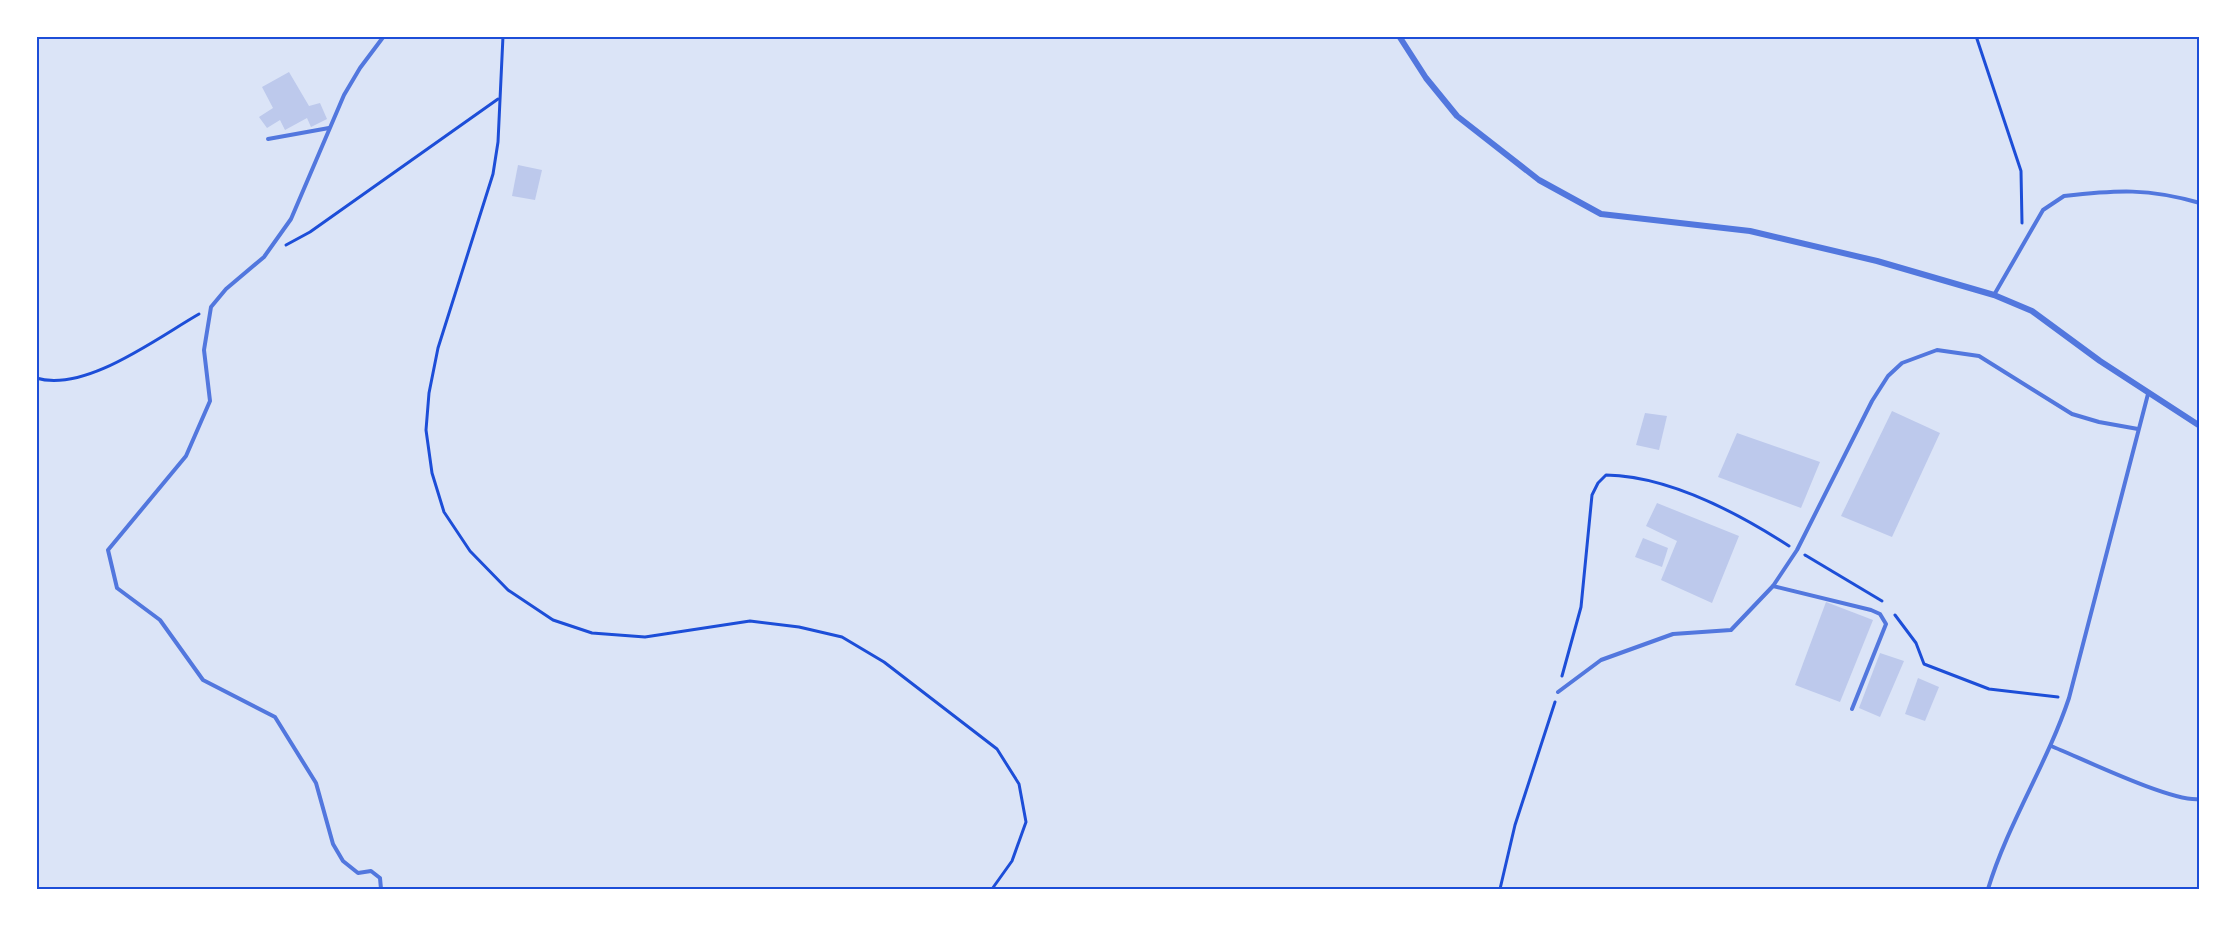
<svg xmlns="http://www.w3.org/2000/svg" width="2236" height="925" viewBox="0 0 2236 925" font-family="'Fira Sans',sans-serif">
<rect width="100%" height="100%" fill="#f2f2f2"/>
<rect fill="#dbe4f7" x="36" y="36" width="2164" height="853"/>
<g fill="#bdc9ec">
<polygon points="289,72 309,106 320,103 327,119 311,127 307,118 285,130 280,120 267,128 259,117 273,108 262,87"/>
<polygon points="518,165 542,170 535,200 512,196"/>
<polygon points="1892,411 1940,433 1892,537 1841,516"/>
<polygon points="1645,413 1667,416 1659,450 1636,445"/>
<polygon points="1737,433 1820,462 1801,508 1718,477"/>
<polygon points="1657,503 1739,536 1712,603 1661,580 1677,541 1646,526"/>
<polygon points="1643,538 1668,548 1662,567 1635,557"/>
<polygon points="1826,602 1873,620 1840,702 1795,685"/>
<polygon points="1880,653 1904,661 1880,717 1859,708"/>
<polygon points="1918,678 1939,687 1925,721 1905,714"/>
</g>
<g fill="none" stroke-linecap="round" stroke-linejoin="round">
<g stroke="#1d4ed8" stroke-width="3">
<polyline points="503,36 498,142 493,174 438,348 429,393 426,430 432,473 444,512 470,551 508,590 553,620 592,633 645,637 750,621 799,627 842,637 884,662 997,749 1019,784 1026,822 1012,861 992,889"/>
<polyline points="1976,36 2021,171 2022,223"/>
<polyline points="286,245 310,232 498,99"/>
<path d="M36,378C85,393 157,338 199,314"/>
<polyline points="1805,555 1882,601"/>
<polyline points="1895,615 1916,643 1924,664 1989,689 2058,697"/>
<path d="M1562,676L1581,607L1592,495L1598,483L1606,475C1668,476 1738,513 1789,546"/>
<polyline points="1500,889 1515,825 1555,702"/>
</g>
<g stroke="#5277de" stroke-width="4">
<polyline points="268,139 329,128"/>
<path d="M1994,295L2043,210L2064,196C2117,190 2148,188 2200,203"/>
<polyline points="1773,586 1871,610 1880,614 1886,624 1852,709"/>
<polyline points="1558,692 1601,660 1673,634 1731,630 1773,586 1797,550 1872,401 1888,376 1902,363 1937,350 1979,356 2072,414 2099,422 2138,429"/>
<path d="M2051,746C2081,758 2173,803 2200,799"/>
<polyline points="381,889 380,878 371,871 358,873 343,861 333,844 316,783 275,717 203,680 160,620 117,588 108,550 186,456 210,401 204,350 211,307 226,289 264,257 291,219 344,95 360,68 384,36"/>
<path d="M1988,889C2008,823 2047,764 2069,698L2148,394"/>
</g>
<polyline stroke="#5277de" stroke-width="6" points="1399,36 1426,78 1457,116 1539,180 1601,214 1750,231 1877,261 1994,295 2032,311 2100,361 2200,426"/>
</g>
<rect width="2236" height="925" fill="none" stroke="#ffffff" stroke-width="75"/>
<rect x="38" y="38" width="2160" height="850" fill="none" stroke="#1d4ed8" stroke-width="2"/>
</svg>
